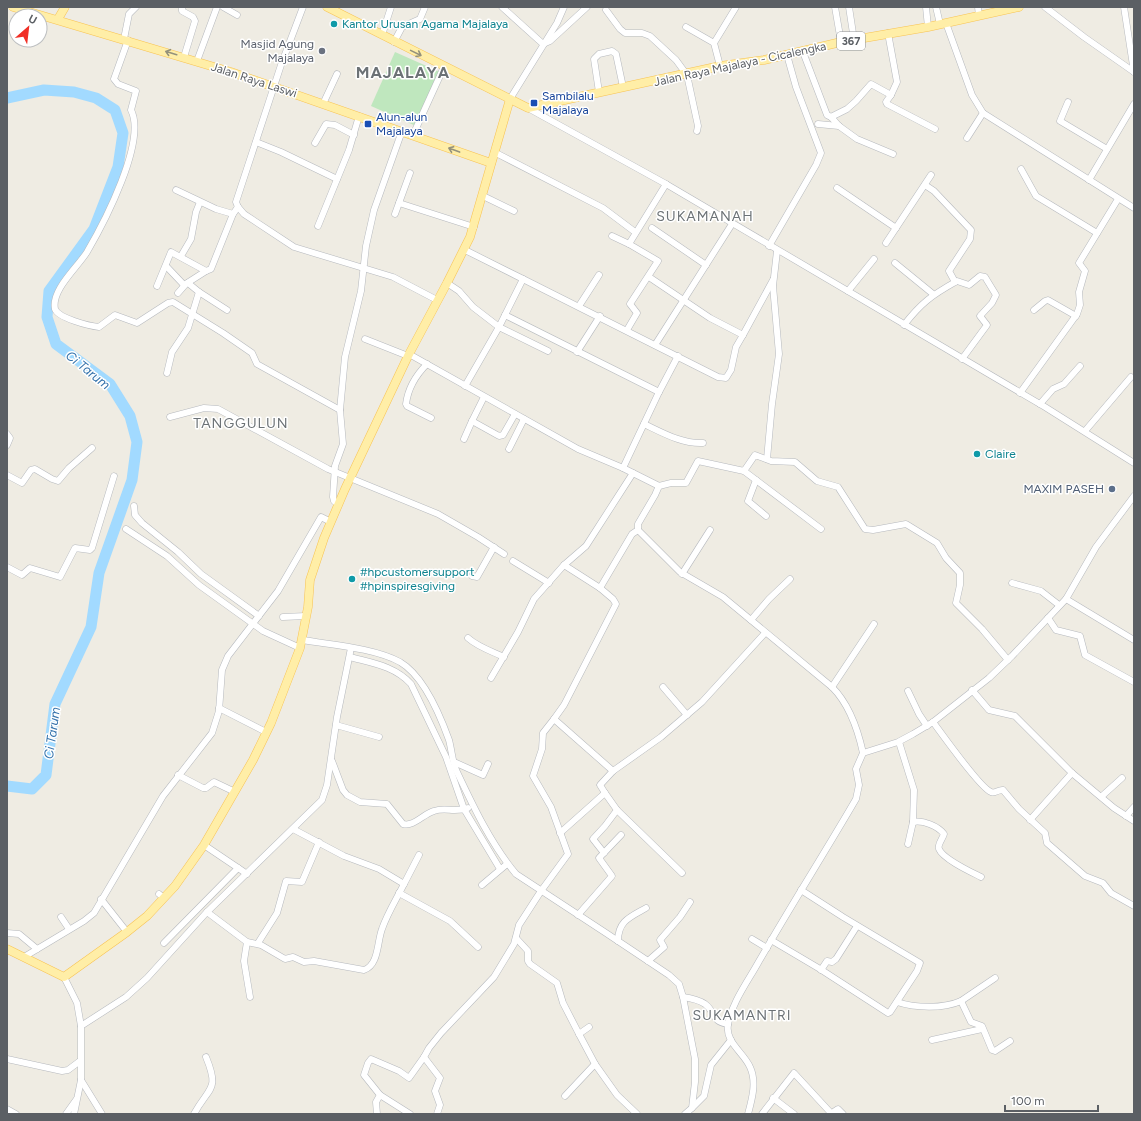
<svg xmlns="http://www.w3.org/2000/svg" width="1141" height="1121" viewBox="0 0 1141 1121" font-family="Figtree,sans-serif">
<rect width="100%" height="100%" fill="#efece3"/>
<polygon fill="#bfe7be" points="395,52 440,72 416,126 371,106"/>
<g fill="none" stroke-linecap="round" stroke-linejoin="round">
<polyline stroke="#a2daff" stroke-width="11" points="7,98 44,90 74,92 96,98 115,110 123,133 118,167 94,229 49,291 47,317 56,344 110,384 130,416 137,442 132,480 99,573 91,627 55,704 46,775 32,789 7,786"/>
<g stroke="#b6b9be" stroke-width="7">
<g id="minor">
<polyline points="182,7 182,11 193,17 195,21 184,57"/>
<polyline points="223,7 237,15"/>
<polyline points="303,7 281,65 236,202 238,207 244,214 294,247 393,277 437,300"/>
<polyline points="502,7 543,44 550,41 587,7"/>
<polyline points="835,7 841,42"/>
<polyline points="849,7 854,40"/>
<polyline points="926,7 928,27"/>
<polyline points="936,7 940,24"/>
<polyline points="978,7 979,16"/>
<polyline points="1045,7 1084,37 1134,72"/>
<polyline points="1124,7 1134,72"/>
<polyline points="606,10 620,29 625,33 642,33 650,36 676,60 687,75 698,126 697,131"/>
<polyline points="946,23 972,95 983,113 1134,208"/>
<polyline points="686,27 714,43"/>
<polyline points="888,33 897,82 891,95"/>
<polyline points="382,35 391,7"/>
<polyline points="124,39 129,14 136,7"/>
<path d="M128,40L114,79L118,84L136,91L131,110C147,141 104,223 87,252C77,268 51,290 55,309C58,318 89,326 99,327L115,315L137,323L168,303L173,302L223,333L252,353L257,364L340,410"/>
<polyline points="394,42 402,27 420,19 425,7"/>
<polyline points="803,52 827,115 831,117 839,126 857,139 893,154"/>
<polyline points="197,61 217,7"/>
<polyline points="720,66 714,43 736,7"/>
<polyline points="599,92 594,59 599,54 612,51 616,54 623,87"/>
<polyline points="510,99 557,23 564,7"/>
<polyline points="1068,102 1060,121 1107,149"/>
<polyline points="323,104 337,74"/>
<polyline points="528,108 666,184 1045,407 1134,463"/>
<polyline points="831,117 847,109 856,101 871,84 891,95 886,102 887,104 935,129"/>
<polyline points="818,124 839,126"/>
<polyline points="413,135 444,67"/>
<polyline points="967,138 983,113"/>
<polyline points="256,142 281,152 337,179"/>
<polyline points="315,143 326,124 335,125 354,135"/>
<polyline points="494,152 603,208 635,232"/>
<polyline points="1021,169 1036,196 1097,233"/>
<polyline points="1089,180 1134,104"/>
<polyline points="925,185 934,191 971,230 970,239 949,271 955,282"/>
<polyline points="837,188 896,228"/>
<polyline points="176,190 216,209 233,214"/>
<polyline points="483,196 514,211"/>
<polyline points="399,203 410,173"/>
<polyline points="395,214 399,203 474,227"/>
<polyline points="318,226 349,150 359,116"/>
<polyline points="652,228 706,265"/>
<polyline points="612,236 629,244 658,261 630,304 637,313 627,330"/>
<polyline points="886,243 931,175"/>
<polyline points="629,244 666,184"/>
<polyline points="769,246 816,165 821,153 796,87 787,55"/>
<polyline points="181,256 191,239 196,212 200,202"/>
<polyline points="895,263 933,294"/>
<polyline points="166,266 184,285 206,271"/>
<polyline points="523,279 718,377 726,378 731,370 736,347 743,335 710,318 649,277"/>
<polyline points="447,283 459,291 473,307 499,327 523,279 465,250"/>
<polyline points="157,286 171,252 206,271 211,269 233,214 238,207"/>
<polyline points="848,291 874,259"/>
<polyline points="199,292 227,310"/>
<polyline points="178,293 185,285"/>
<polyline points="579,306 599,275"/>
<polyline points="1034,310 1045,301 1048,300 1076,316"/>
<polyline points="505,315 659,392 623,468"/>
<path d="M904,325C921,303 932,295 957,281L969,285L980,276L985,277L996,295L992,303L980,316L987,325L962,359"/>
<polyline points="743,335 773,280"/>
<polyline points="365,339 408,356"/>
<polyline points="655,345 732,224"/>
<polyline points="577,352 600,316"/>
<path d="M409,354L578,449L623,468L659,486L655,495L638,524V530L680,572L723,597L832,687C849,704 858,730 863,753L856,769L859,785L856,799C824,854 790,907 758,963C748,981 731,1004 728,1025C725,1042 744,1053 750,1067C757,1082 752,1099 748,1114"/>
<path d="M427,364C416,375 408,388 406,404L407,406L431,418"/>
<polyline points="167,373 172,352 188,328 199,292 188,283"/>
<polyline points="465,386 499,327 548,351"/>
<polyline points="659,392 678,356"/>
<polyline points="1020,393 1077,314 1080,305 1079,292 1085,271 1079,263 1118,199"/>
<polyline points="484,397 472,421 499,436 503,435 515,414"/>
<polyline points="1040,404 1053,389 1064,384 1080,366"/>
<polyline points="170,417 204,408 218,409 328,469 438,514 478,537 504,554"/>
<path d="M644,424C663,433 682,444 703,443"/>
<polyline points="1085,431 1131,377"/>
<polyline points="7,434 10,438 7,445"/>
<polyline points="464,439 472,421"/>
<polyline points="509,449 524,419"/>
<polyline points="767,459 772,404 779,354 773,286 777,251"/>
<polyline points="744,471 821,529"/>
<polyline points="7,475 22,483 31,470 35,469 52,479 58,481 69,468 92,448"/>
<polyline points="756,480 748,501 766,516"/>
<polyline points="659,486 671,483 686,483 698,461 744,471 755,455 771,461 795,462 817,481 838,487 865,529 873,530 906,524 937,543 946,558 960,573 960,585 956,603 982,629 1008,660"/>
<polyline points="338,504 334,501 333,497 335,466 343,444 340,410 345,357 361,291 366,246 374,210 402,131"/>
<polyline points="134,506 135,515 142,523 178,552 201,574 259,616"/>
<polyline points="126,529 167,556 199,585 263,631 300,648"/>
<polyline points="513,561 549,583"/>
<polyline points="564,565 600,588"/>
<polyline points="7,567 22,575 30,568 60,577 75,548 90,550 92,548 114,476"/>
<polyline points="682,574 710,530"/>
<polyline points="472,576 477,577 494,547"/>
<polyline points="1012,583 1041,591 1059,605"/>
<polyline points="1066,599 1134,640"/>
<polyline points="283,617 306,616"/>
<polyline points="1048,618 1056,630 1080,636 1085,655 1134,682"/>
<polyline points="751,620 769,599 790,579"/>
<path d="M468,638C478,647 491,651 504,657"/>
<path d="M303,640C332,645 374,648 400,662C424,676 440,715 449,740C452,751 452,762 457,772C474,808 491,844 516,874L606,933L669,975L679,984L683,997L695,1059V1082L692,1108L685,1114"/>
<path d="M350,657C372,663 395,666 411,684L446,757L464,809L500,869"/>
<polyline points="491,678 518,632 534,599 564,565 586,546 633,473"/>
<polyline points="663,687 687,715"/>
<polyline points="832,687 874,624"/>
<polyline points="972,690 989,710 1015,716 1072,773 1114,808 1134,821"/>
<polyline points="908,691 919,714 927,726"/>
<polyline points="219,708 266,732"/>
<polyline points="554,719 564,705 616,604 613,599 600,588 632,534 638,530"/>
<path d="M933,722C942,734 980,788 991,792C995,794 999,789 1003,790L1019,809L1045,833L1047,843L1085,876L1103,883L1111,893L1134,906"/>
<polyline points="336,725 379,737"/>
<polyline points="899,742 914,790 913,822 908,844"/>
<polyline points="863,753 898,742 913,734 933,722 989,678 1012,656 1066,599 1096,547 1134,496"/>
<path d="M332,761L343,790L347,795L360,802L387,804L403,824C414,827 423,814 434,811C445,807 455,813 468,808"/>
<polyline points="454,762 483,775 488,764"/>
<polyline points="178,775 203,788 206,788 214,782 235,792"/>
<polyline points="1102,796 1122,778"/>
<polyline points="617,810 682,873"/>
<polyline points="1126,816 1134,807"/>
<polyline points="1030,820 1072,773"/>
<path d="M913,822C923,820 938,826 944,834C943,838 937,845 939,849C943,859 971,872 981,877"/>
<polyline points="560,833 605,793 600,785 613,771"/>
<polyline points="204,845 247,874"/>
<polyline points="604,853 593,839 605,826 617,810 605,793"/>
<polyline points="404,884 419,855"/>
<polyline points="482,885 507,864"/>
<polyline points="399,893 450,921 478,947"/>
<polyline points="159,894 164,898"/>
<polyline points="101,899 127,932"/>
<path d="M207,912L247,942L261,945L285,959L293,957L304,962L314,961L364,970C379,965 377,942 382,929C387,914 397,898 404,884L379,869L344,856L293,829"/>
<polyline points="578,915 612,876 599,858 621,835"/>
<polyline points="61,917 69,929"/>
<polyline points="7,933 19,934 37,949"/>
<polyline points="516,938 528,951 528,961 530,964 557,983 563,1003 579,1034"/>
<polyline points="752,939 767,948"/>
<polyline points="771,940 820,969 888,1013 890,1012 917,971 920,963 843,917 801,890"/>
<path d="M618,941C618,921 630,917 646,908"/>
<polyline points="247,942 244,961 250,997"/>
<polyline points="164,943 238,868"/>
<polyline points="258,943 277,913 286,881 302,882 319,842"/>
<polyline points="24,957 84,921 94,913 163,796 212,733 219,711 222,670 228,656 278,591 321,517 331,522"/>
<polyline points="648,961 664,947 660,940 680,917 690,902"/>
<polyline points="821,970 827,961 832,962 836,959 857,926"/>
<polyline points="64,977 77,1003 81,1026 81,1080 74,1114"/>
<path d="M683,997C690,998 699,1000 705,1004C716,1012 711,1022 728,1024"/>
<polyline points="961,1001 971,1022 982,1026 992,1050 995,1051 1010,1041"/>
<path d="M897,1002C915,1008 943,1009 961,1001L995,978"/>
<polyline points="81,1026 126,997 147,978 206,913 322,800 327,785 337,717 351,648"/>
<polyline points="589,1027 579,1034 595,1064"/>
<polyline points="932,1040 982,1029"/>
<polyline points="7,1059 62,1071 68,1070 80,1061"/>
<polyline points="81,1080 102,1114"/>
<polyline points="565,1096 595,1064 617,1095 637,1114"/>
<polyline points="773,1098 794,1114"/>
<polyline points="692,1108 704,1096 711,1065 731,1040"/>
<polyline points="7,1109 16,1114"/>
<polyline points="66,1114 76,1100"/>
<path d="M194,1114C209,1086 220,1091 206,1057"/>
<polyline points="377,1114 376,1102 380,1095"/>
<polyline points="410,1114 380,1095 364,1075 368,1063 371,1059 399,1071 409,1078 424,1057"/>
<polyline points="437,1114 440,1105 435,1091 440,1078 424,1057 429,1048 441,1033 494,977 514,944 519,925 541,891 568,854 551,807 533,776 542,749 543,733 554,719 613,771 661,737 702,702 765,633"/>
<polyline points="762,1114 794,1073 830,1112 832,1113 838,1109 843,1114"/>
</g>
</g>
<g stroke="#f8c353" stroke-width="9">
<g id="major">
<polyline points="13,7 231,72 491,163"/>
<polyline points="327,7 528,108 720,66 764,60 841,42 928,27 1019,7"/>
<polyline points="58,19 65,7"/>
<polyline points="7,949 64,977 127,932 147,916 175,886 204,845 253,760 271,723 300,648 308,607 310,580 324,538 345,489 408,356 447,283 470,237 510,99"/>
</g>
</g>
<use href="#minor" stroke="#fff" stroke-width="6"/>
<use href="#major" stroke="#ffeea7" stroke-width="8"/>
</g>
<defs><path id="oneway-shaft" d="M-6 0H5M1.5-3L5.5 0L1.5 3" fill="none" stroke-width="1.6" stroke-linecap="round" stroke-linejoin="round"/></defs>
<g stroke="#94917b">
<use href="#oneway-shaft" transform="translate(171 53) rotate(-163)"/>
<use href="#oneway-shaft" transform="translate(416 53) rotate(26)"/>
<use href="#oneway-shaft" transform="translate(454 150) rotate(-160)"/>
</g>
<g fill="#0f9aa8" stroke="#fff" stroke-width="1.5">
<circle cx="334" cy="24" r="4"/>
<circle cx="977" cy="454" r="4"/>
<circle cx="352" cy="579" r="4"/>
</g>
<circle fill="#6b7280" stroke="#fff" stroke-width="1.5" cx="322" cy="51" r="4"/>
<g fill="#1a4fb4" stroke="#fff" stroke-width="1.5">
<rect x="530" y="99" width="8" height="8" rx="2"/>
<rect x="364" y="120" width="8" height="8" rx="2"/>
</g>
<circle fill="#5c6f8a" stroke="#fff" stroke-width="1.5" cx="1112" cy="489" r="4"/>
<g text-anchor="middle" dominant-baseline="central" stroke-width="3" stroke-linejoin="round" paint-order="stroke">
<rect fill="#fff" stroke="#8c8f92" stroke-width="1" x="837" y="32" width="28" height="18" rx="3"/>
<g font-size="11" font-weight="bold" fill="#5b5f64">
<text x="851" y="41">367</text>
</g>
<g font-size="12" fill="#0d838f" stroke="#fff" text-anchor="start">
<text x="342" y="24">Kantor Urusan Agama Majalaya</text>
<text x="985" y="454">Claire</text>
<text x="360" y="572">#hpcustomersupport<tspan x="360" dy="14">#hpinspiresgiving</tspan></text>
</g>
<g font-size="12" fill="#5b616d" stroke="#fff" text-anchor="end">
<text x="314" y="44">Masjid Agung<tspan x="314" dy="14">Majalaya</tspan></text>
</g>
<g font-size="12" fill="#5b5f64" stroke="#fff">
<text transform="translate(740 64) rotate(-12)">Jalan Raya Majalaya - Cicalengka</text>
<text transform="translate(254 80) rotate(18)">Jalan Raya Laswi</text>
</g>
<g font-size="12" fill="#164399" stroke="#fff" text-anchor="start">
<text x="542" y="96">Sambilalu<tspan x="542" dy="14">Majalaya</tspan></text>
<text x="376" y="117">Alun-alun<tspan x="376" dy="14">Majalaya</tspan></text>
</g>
<g font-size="12" fill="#4e5e75" stroke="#fff" text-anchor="end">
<text x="1104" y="489">MAXIM PASEH</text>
</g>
<g font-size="13" font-style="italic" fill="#3875ad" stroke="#fff">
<text transform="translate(88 370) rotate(39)">Ci Tarum</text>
<text transform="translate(52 733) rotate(-82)">Ci Tarum</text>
</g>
<g font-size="14" letter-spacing="1" fill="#6c7276" stroke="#fff">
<text x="705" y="216">SUKAMANAH</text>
<text x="241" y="423">TANGGULUN</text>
<text x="742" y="1015">SUKAMANTRI</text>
</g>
<g font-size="16" font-weight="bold" letter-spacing="1" fill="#6c7276" stroke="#fff">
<text x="403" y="72">MAJALAYA</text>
</g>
</g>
<rect width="1141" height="1121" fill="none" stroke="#5b5f64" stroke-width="16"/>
<g transform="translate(28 28) rotate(28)"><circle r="19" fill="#ffffff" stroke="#bdbfc1"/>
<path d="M0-3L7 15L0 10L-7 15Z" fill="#f12f26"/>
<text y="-6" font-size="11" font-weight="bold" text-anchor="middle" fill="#5b5f64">U</text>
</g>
<path d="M1005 1105v6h93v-6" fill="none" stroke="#5b5f64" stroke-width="2"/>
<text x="1011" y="1105" font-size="12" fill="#5b5f64" stroke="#ffffff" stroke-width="3" paint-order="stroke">100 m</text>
</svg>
